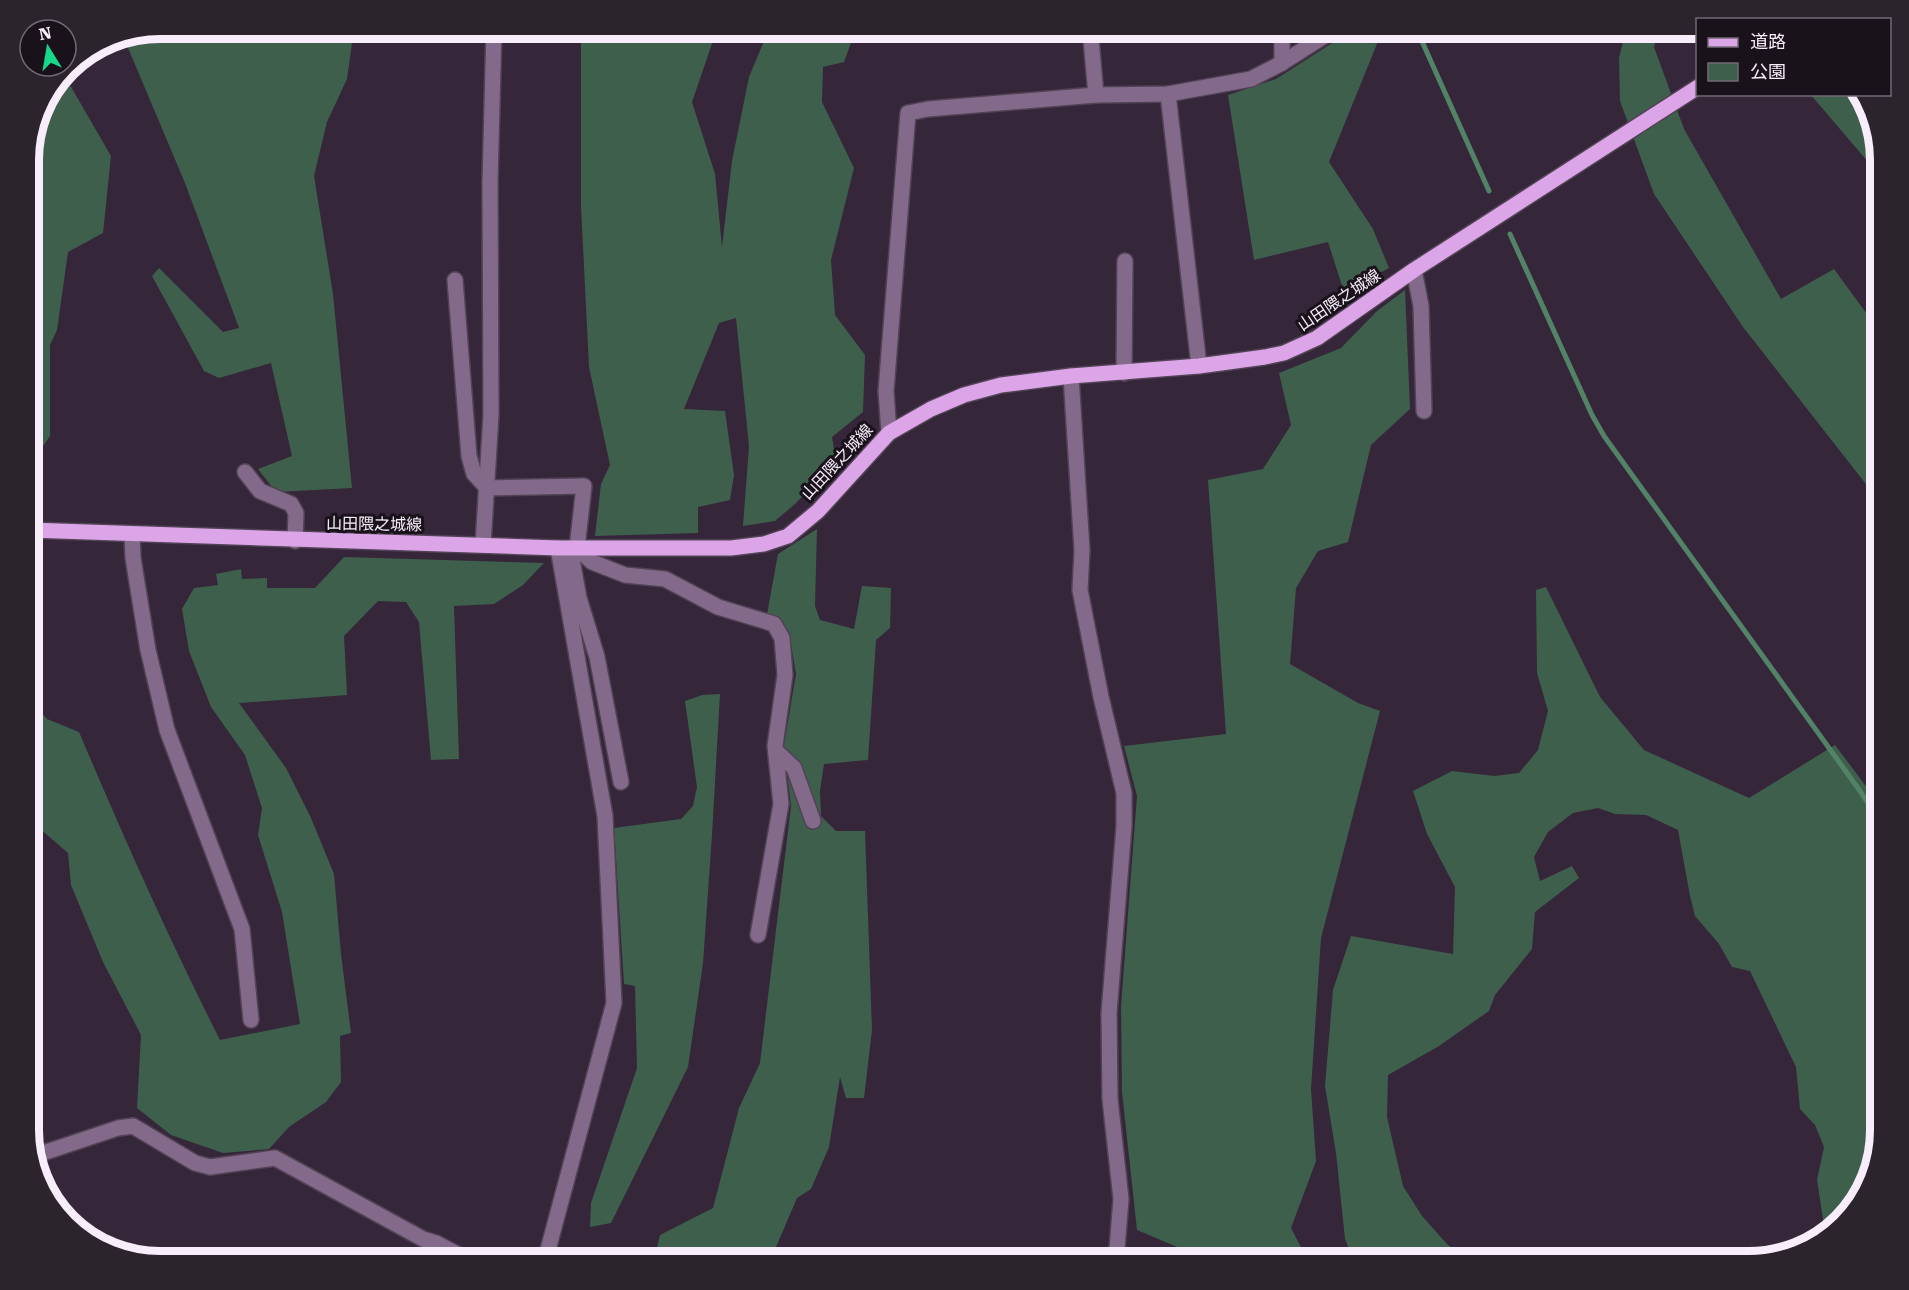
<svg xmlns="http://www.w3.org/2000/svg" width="1909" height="1290" viewBox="0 0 1909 1290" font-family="'Roboto Serif','Noto Sans JP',serif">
<rect width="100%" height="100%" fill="#36263a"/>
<g fill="#3e5f4c">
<polygon points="160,28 354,29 347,79 327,122 314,176 333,294 352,488 276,492 258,469 292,456 271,363 219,378 204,371 152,276 159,268 223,332 239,328 185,183 123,36"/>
<polygon points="563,29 717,29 692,102 715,174 722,247 732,161 749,77 769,29 856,29 844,62 823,67 822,102 854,168 831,260 835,315 865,355 863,412 832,437 836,461 795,504 775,521 743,526 749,446 736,318 719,323 684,409 725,411 734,475 730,500 698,507 698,533 595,536 601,484 610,465 589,367 581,206 581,38"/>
<polygon points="1354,29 1383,29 1329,162 1373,229 1389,268 1344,292 1328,242 1254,260 1228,95 1276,79"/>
<polygon points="1626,29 1659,29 1654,47 1684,129 1781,299 1834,269 1880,332 1880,355 1866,372 1880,414 1880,499 1869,488 1743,327 1654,194 1620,101 1619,58"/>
<polygon points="63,73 111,156 103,233 68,252 57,330 50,345 50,436 41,449 29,451 29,152 42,102"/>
<polygon points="1811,95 1863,95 1880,160 1880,176"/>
<polygon points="1405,290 1410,409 1371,445 1348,542 1318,551 1296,588 1290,664 1358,703 1380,711 1321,938 1311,1089 1316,1161 1291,1228 1308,1261 1181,1261 1182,1249 1137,1230 1122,1092 1121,1006 1137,796 1124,746 1226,734 1208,480 1263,469 1291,425 1279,373 1341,348 1377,311"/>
<polygon points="817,529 815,606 820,620 854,629 862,586 891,588 890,628 876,640 868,760 824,764 820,791 821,816 836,831 865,831 872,1030 864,1098 846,1098 840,1077 829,1147 811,1189 797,1198 770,1261 654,1261 660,1235 713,1208 739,1108 760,1063 791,806 784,745 796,674 789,632 778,620 767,614 778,554"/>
<polygon points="29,550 35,555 43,581 36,599 29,602"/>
<path d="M344,557L544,563L523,585L494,604L454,606L459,759L431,760L419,622L406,602L378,601L344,636L347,695L239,703L286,768L311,818L334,874L341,954L351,1033L340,1036L341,1082L326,1102L289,1127L269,1149L223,1153L171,1135L137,1108L141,1035L103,962L71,885L68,853L31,821L29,811V699L47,719L79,732C123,836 169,939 220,1040L300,1024L282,912L258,835L262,808L245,755L211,707L189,651L182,609L194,588L218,585L216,574L241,569L242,579L267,578V588H315Z"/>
<polygon points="1546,587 1600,697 1644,750 1749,798 1835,745 1880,805 1880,1130 1858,1203 1825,1232 1817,1180 1824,1147 1815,1125 1800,1109 1796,1067 1750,971 1732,967 1719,944 1695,916 1690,896 1678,830 1646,815 1615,814 1598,808 1573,813 1548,832 1534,857 1540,881 1572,866 1579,878 1535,912 1532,949 1495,995 1489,1011 1439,1046 1388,1075 1387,1117 1403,1186 1422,1216 1448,1245 1472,1261 1354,1261 1345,1239 1336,1153 1325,1086 1333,990 1351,936 1453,954 1455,887 1427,834 1413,791 1452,771 1494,776 1519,773 1538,750 1548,711 1537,673 1536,590"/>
<polygon points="720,694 712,835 703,963 688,1067 611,1223 590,1227 591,1203 637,1068 635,986 624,984 614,828 681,819 693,806 697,787 685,701 702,695"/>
</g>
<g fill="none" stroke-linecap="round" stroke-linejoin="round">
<g stroke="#528366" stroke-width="5">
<polyline points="1416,28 1489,191"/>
<polyline points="1510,234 1592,415 1604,436 1860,791 1880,822"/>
</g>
<g stroke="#514255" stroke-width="18">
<g id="minor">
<polyline points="1090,28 1096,95"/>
<polyline points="1282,63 1337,28"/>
<polyline points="1168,94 1199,366"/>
<polyline points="1414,270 1421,306 1424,411"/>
<polyline points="455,280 469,456 474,474 487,488 584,486 577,548 592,562 625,575 665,579 718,607 774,624 782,638 785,675 775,746 781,804 758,935"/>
<polyline points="1124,373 1125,261"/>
<polyline points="1071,376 1082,550 1080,590 1101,697 1124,793 1124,826 1109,1013 1110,1099 1121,1199 1116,1261"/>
<polyline points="889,433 886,391 908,113 928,109 1096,95 1168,94 1251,79 1282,63 1282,28"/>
<polyline points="245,472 260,491 291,504 296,513 295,541"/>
<polyline points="132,534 133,558 148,650 167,730 242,929 251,1020"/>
<polyline points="483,545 491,415 490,182 494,28"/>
<polyline points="570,548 579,598 597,657 621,782"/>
<polyline points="776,751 794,768 813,821"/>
<polyline points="34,1156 118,1128 133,1126 195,1163 210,1167 275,1158 423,1239 436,1243 470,1261"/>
<polyline points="545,1261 614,1003 605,816 558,548"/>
</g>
</g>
<g stroke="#514255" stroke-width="18">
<polyline id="major" points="29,530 558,548 731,548 764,544 788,536 818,511 889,433 931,409 964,395 1001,385 1071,376 1199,366 1265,357 1284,353 1317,338 1414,270 1698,87"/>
</g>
<use href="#minor" stroke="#846a8a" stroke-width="15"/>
<use href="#major" stroke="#dca5e8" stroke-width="15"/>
</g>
<g text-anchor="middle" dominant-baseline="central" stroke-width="6" stroke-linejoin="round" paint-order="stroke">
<g font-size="16" fill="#f8edfa" stroke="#19121b">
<text transform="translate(1339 300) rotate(-34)">山田隈之城線</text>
<text transform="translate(837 462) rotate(-47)">山田隈之城線</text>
<text transform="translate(374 524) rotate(1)">山田隈之城線</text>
</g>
</g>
<path d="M0 0H1909V1290H0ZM160 39H1749A121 121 0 0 1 1870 160V1130A121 121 0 0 1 1749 1251H160A121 121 0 0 1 39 1130V160A121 121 0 0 1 160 39Z" fill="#2b242d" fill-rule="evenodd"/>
<path fill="none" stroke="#f8edfa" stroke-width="8" d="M160 39H1749A121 121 0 0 1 1870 160V1130A121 121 0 0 1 1749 1251H160A121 121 0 0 1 39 1130V160A121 121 0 0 1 160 39Z"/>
<rect x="1696" y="18" width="195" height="78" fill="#19121b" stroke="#726a74" stroke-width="1.5"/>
<rect x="1708" y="38" width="30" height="9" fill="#dca5e8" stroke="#726a74" stroke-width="1.5"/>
<text x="1750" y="48" font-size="18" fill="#f8edfa">道路</text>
<rect x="1708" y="63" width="30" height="18" fill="#3e5f4c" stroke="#726a74" stroke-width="1.5"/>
<text x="1750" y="78" font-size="18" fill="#f8edfa">公園</text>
<g transform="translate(48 48) rotate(349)"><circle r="28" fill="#19121b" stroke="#726a74" stroke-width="1.5"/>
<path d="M0-4.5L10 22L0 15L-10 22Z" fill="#15d989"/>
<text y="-9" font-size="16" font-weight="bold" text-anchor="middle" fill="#f8edfa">N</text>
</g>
</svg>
